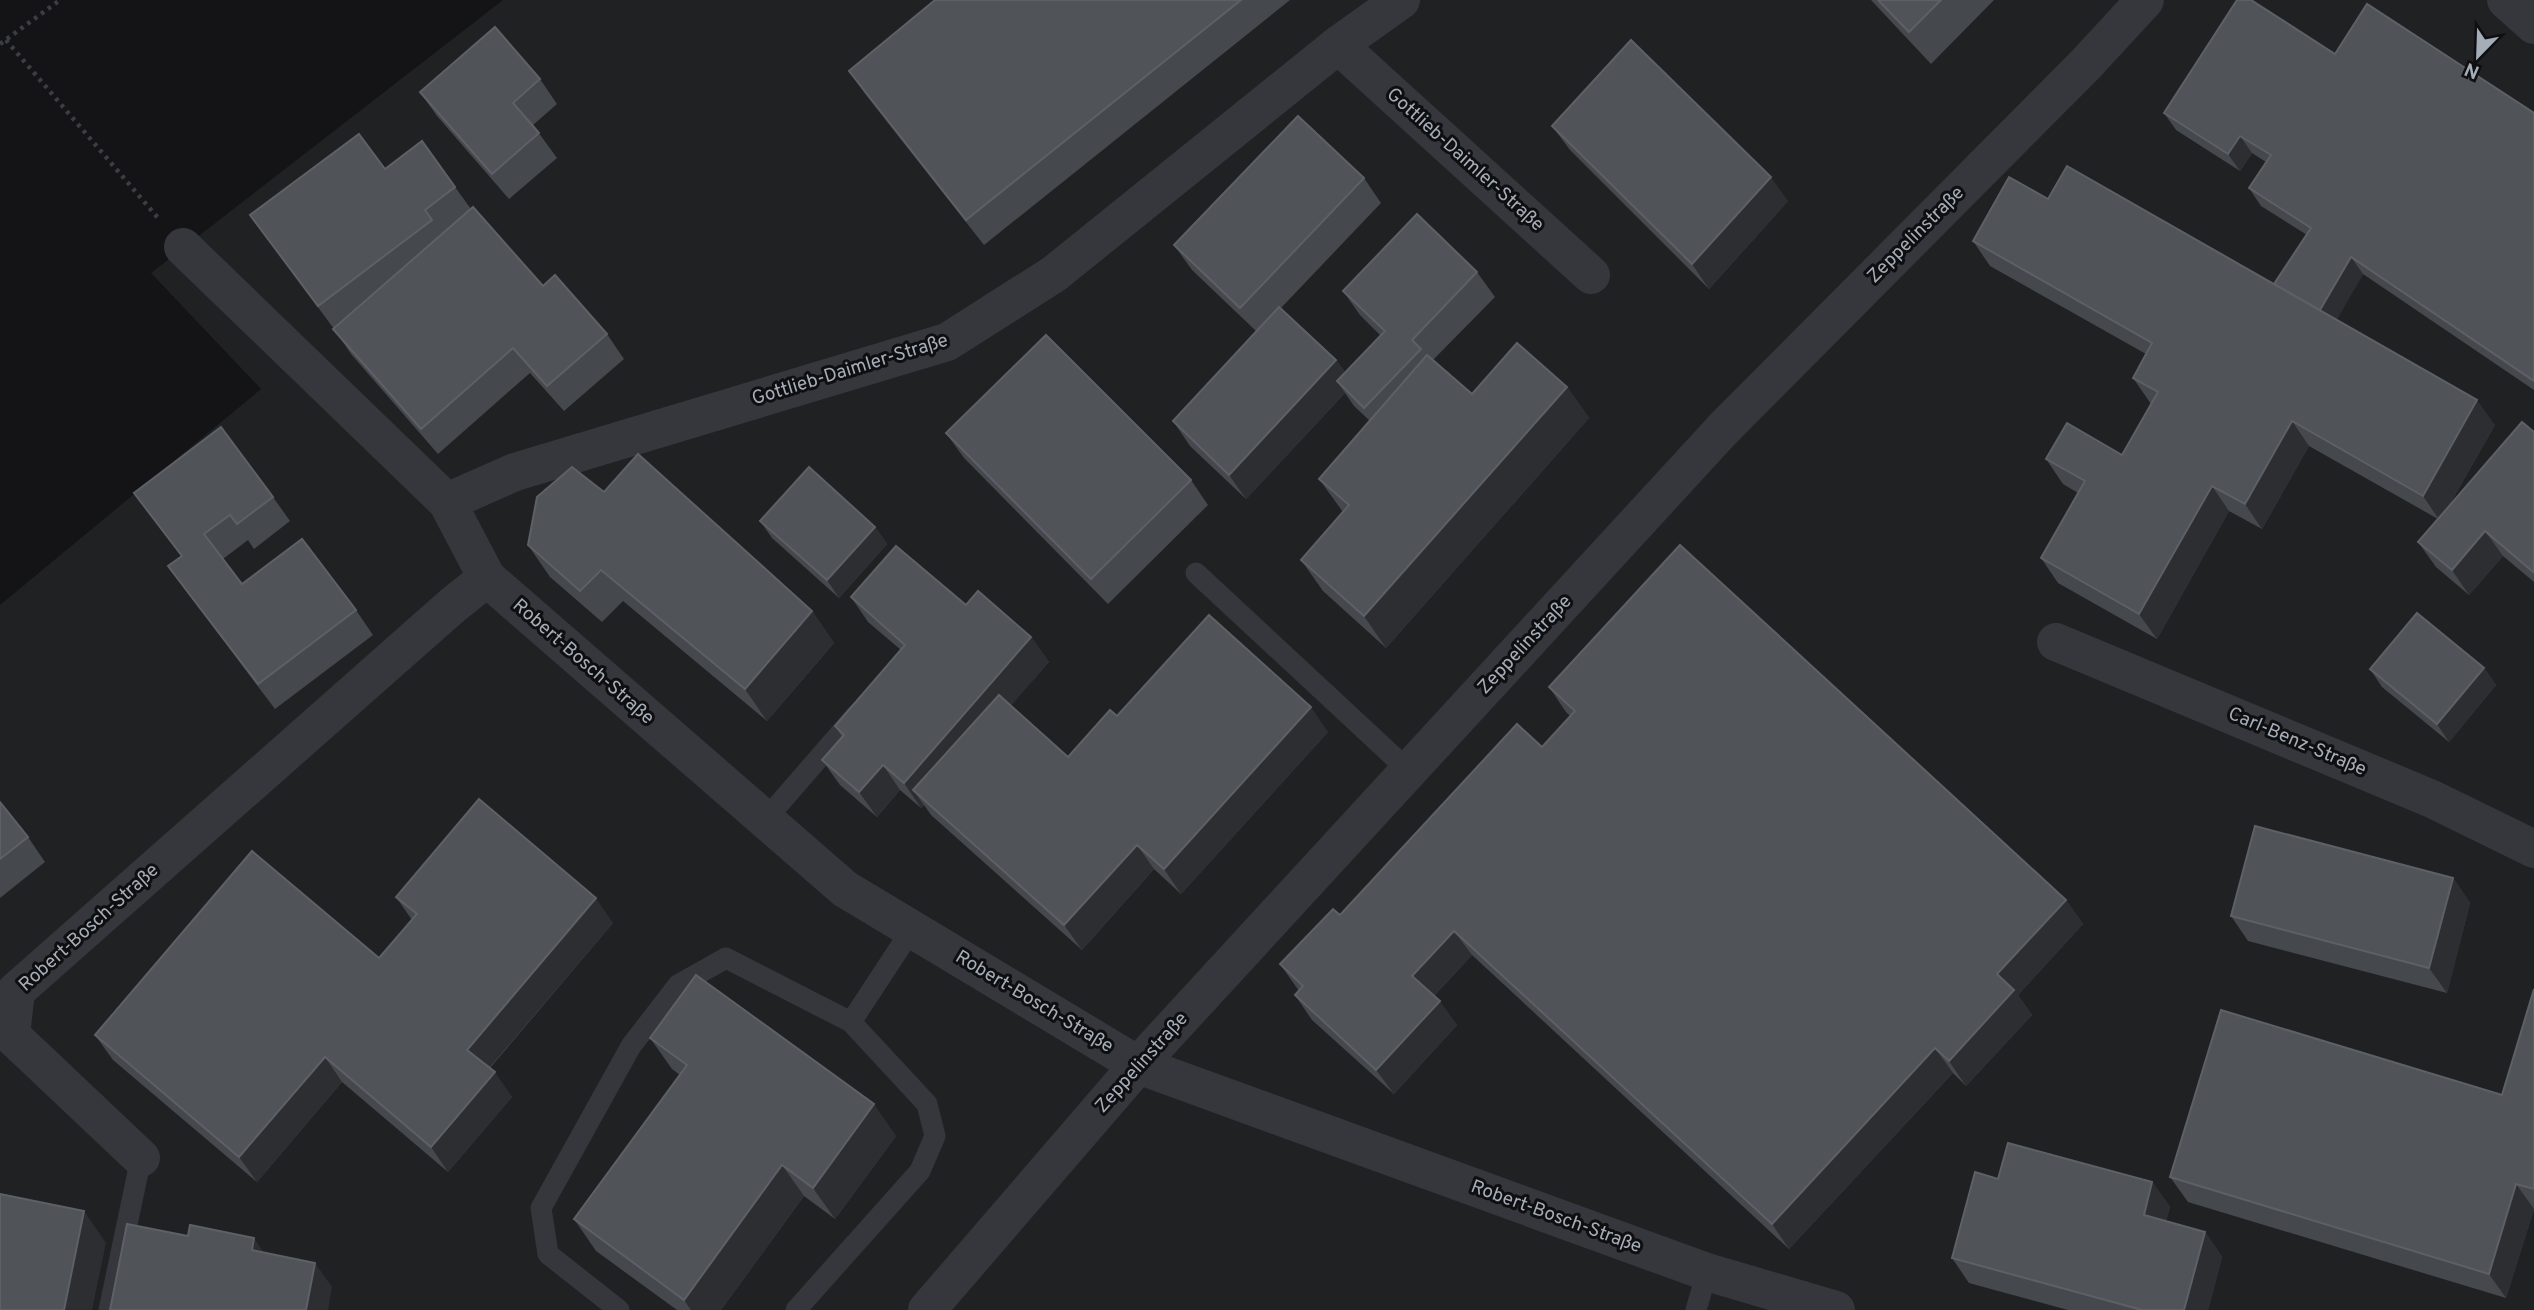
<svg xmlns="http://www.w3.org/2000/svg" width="2534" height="1310" viewBox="0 0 2534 1310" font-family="Overpass,sans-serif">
<rect width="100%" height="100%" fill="#141416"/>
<polygon fill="#202123" points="503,0 2534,0 2534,1310 0,1310 0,605 261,389 151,273"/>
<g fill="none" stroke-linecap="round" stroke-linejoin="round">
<g stroke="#3b3e43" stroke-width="4.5" stroke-dasharray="3.5 5" stroke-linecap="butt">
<polyline points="6,40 158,218"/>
<polyline points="0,44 60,0"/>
</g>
<g stroke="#35373c" stroke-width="21">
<polyline points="1196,573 1409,771"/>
<polyline points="765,820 858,713"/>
<polyline points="851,1022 912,929"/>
<polyline points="109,1310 141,1158"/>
<polyline points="619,1310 548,1254 541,1208 631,1046 678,985 726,958 851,1022 927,1104 935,1136 920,1171 796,1310"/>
<polyline points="1696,1310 1707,1272"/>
</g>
<g stroke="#35373c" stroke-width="38">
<polyline points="2506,0 2534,25"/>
<polyline points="1338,45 1591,275"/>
<polyline points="183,247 447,502 487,578 845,889 1138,1065 1707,1272 1836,1310"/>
<polyline points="447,502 515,472 947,342 1054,274 1338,45 1401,0"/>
<polyline points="2056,642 2432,799 2534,849"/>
<polyline points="141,1158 11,1035 16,991 453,605 487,578"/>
<polyline points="927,1310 1138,1065 1723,429 2085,65 2145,0"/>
</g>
</g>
<g fill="#45484c">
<polygon points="935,0 1290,0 984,245 866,95 849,71"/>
<polygon points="1871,0 1994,0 1931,64"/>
<polygon points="2335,54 2534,113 2534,390 2363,274 2336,320 2495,425 2447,509 2534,432 2534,582 2503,556 2469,595 2436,567 2418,542 2438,519 2309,446 2262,529 2229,511 2157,639 2058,583 2041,558 2078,493 2063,484 2046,459 2122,455 2151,404 2133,378 2146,354 1990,266 1973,241 2048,199 2274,284 2307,235 2261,206 2249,188 2266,162 2252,153 2240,171 2176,130 2164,113"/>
<polygon points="540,79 557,104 533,125 557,158 509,199 437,116 420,92"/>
<polygon points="1552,126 1788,201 1709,289 1570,150"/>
<polygon points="385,169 455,187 471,209 543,286 607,334 624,359 564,411 530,373 438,454 351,354 334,329 250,215"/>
<polygon points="1364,178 1381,203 1281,308 1336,360 1345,372 1381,336 1360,315 1343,291 1477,272 1495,297 1433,360 1472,394 1567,387 1589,418 1386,648 1323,591 1301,560 1343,512 1319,479 1370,421 1354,406 1345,393 1246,499 1190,446 1173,421 1256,331 1192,270 1174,245"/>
<polygon points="946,433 1191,480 1208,505 1108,604 964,458"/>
<polygon points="604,492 812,611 834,643 767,721 623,601 602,622 550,577 528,545"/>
<polygon points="134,493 273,497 290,521 254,549 248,540 223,559 242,584 356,610 373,635 275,709 186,591 168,566 181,556"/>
<polygon points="760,521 875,527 887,544 839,598 772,538"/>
<polygon points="851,597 966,605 1031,637 1049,662 1011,705 1068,757 1117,716 1328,732 1181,894 1154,869 1082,950 931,815 924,805 921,808 900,790 877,817 840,785 822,760 842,737 835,726 901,650 868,622"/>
<polygon points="2484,668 2496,685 2449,742 2382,687 2370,669"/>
<polygon points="1549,687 2066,900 2083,924 2018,995 2032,1015 1966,1086 1953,1073 1789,1249 1472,955 1434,996 1457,1025 1394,1094 1312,1020 1295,995 1299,991 1280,964 1542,747 1570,716 1566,712"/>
<polygon points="0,802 28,837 45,862 0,898"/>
<polygon points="2453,878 2470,903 2447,993 2248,941 2231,916"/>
<polygon points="396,897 613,923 490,1068 512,1097 448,1172 342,1082 257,1182 113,1060 95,1035 379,958 412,920"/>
<polygon points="2534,989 2534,1209 2506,1298 2188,1202 2170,1177 2502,1095"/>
<polygon points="650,1038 896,1136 835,1219 804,1196 721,1310 677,1310 596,1251 574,1219 680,1075 672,1069"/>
<polygon points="1998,1179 2152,1182 2170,1207 2166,1221 2205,1232 2222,1257 2208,1310 2068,1310 1969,1283 1952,1258"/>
</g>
<g fill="#2d2e32">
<polygon points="2240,136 2252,153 2240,171 2228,154"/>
<polygon points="1771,177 1788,201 1709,289 1692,264"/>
<polygon points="2351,257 2363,274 2331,330 2318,313"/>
<polygon points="1336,360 1354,384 1337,381 1345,393 1246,499 1229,475"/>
<polygon points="1567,387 1589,418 1386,648 1364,616"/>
<polygon points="2477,400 2495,425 2440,521 2423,496"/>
<polygon points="2292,421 2309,446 2262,529 2245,504"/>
<polygon points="2212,486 2229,511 2157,639 2139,614"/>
<polygon points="875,527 887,544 839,598 827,580"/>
<polygon points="2485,531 2503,556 2469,595 2452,570"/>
<polygon points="812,611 834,643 767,721 745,689"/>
<polygon points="1031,637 1049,662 927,802 913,790 924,805 921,808 904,783"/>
<polygon points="2484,668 2496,685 2449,742 2437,724"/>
<polygon points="1311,707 1328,732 1181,894 1164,869"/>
<polygon points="883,765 900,790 877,817 859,792"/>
<polygon points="1137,845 1154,869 1082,950 1064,925"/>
<polygon points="2453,878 2470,903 2447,993 2429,968"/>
<polygon points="596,898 613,923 484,1074 467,1050"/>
<polygon points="2066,900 2083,924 2018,995 2032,1015 1966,1086 1949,1061 1997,974"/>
<polygon points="1454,931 1472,955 1430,1000 1412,976"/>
<polygon points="1440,1001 1457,1025 1394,1094 1376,1070"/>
<polygon points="1935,1048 1953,1073 1789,1249 1772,1224"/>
<polygon points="325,1057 342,1082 257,1182 239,1157"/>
<polygon points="495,1072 512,1097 448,1172 431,1147"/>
<polygon points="874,1104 896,1136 835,1219 813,1188"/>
<polygon points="782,1165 804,1196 721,1310 691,1310 684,1300"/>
<polygon points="2152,1182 2170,1207 2161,1240 2144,1215"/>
<polygon points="2516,1184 2534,1209 2506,1298 2489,1274"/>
<polygon points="84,1211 106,1243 92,1310 64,1310"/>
<polygon points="2205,1232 2222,1257 2208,1310 2184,1310"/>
<polygon points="254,1238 271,1263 252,1250"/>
<polygon points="315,1263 332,1287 328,1310 306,1310"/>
</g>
<g fill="#505358" stroke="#5d6167" stroke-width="2">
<polygon points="935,0 1241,0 966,220 849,71"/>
<polygon points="1878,0 1941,0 1909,32"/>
<polygon points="2237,0 2251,0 2335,54 2367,4 2534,113 2534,381 2351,257 2320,310 2274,284 2311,228 2249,188 2271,155 2240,136 2228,154 2164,113"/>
<polygon points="495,27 540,79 513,103 539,133 492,174 420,92"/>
<polygon points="1631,40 1771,177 1692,264 1552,126"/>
<polygon points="1298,116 1364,178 1240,308 1174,245"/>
<polygon points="359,134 385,169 422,141 455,187 425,210 432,220 318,306 250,215"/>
<polygon points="2067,166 2477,400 2423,496 2292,421 2245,504 2212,486 2139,614 2041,558 2085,481 2046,459 2067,423 2122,455 2158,392 2133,378 2152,343 1973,241 2009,177 2048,199"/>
<polygon points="473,207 543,286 555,275 607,334 547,386 513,348 421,429 333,329"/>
<polygon points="1417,214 1477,272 1412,340 1421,349 1364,408 1337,381 1385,331 1343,291"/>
<polygon points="1279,307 1336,360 1229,475 1173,421"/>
<polygon points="1046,335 1191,480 1091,579 946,433"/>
<polygon points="1517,343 1567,387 1364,616 1301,560 1349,505 1319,479 1427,355 1472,394"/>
<polygon points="2522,422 2534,432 2534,571 2533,572 2485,531 2452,570 2418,542"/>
<polygon points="221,427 273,497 237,524 230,515 204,534 242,584 302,539 356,610 258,684 168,566 182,556 134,493"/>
<polygon points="638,454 812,611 745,689 601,570 580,591 528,545 537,497 572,467 604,492"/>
<polygon points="809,467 875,527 827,580 760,521"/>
<polygon points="1680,545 2066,900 1997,974 2014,990 1949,1061 1935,1048 1772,1224 1454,931 1412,976 1440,1001 1376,1070 1295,995 1303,986 1280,964 1333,909 1340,915 1517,724 1542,747 1575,711 1549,687"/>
<polygon points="896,546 966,605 978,591 1031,637 904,783 883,765 859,792 822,760 844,735 835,726 905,645 851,597"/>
<polygon points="2417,613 2484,668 2437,724 2370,669"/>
<polygon points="1209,615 1311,707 1164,869 1137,845 1064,925 913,790 999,695 1068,757 1110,710 1117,716"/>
<polygon points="479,799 596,898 467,1050 495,1072 431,1147 325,1057 239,1157 95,1035 252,851 379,958 417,914 396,897"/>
<polygon points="0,802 28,837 0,859"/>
<polygon points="2255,826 2453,878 2429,968 2231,916"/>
<polygon points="696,975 874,1104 813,1188 782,1165 684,1300 574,1219 687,1065 650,1038"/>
<polygon points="2534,989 2534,1189 2516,1184 2489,1274 2170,1177 2221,1010 2502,1095"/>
<polygon points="2008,1143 2152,1182 2144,1215 2205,1232 2184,1310 2142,1310 1952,1258 1975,1172 1998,1179"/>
<polygon points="0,1194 84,1211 64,1310 0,1310"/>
<polygon points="127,1224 188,1236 190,1225 254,1238 252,1250 315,1263 306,1310 110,1310"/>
</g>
<g text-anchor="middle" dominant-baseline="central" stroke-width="6" stroke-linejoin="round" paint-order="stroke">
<g font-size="19" fill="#a5adb8" stroke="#0f0f11">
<text transform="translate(1465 160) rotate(42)">Gottlieb-Daimler-Straße</text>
<text transform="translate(1916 235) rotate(-45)">Zeppelinstraße</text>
<text transform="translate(850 370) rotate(-17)">Gottlieb-Daimler-Straße</text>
<text transform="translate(1525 645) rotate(-47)">Zeppelinstraße</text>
<text transform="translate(583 662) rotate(41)">Robert-Bosch-Straße</text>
<text transform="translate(2297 742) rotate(23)">Carl-Benz-Straße</text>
<text transform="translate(89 928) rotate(-42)">Robert-Bosch-Straße</text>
<text transform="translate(1034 1002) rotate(31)">Robert-Bosch-Straße</text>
<text transform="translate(1142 1063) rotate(-48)">Zeppelinstraße</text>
<text transform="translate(1556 1217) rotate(20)">Robert-Bosch-Straße</text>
</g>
</g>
<g transform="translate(2478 56) rotate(203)" stroke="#0f0f11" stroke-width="5" paint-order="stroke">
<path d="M0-5L12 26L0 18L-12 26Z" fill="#a5adb8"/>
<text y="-10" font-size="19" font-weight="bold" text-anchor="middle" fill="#a5adb8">N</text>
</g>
</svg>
